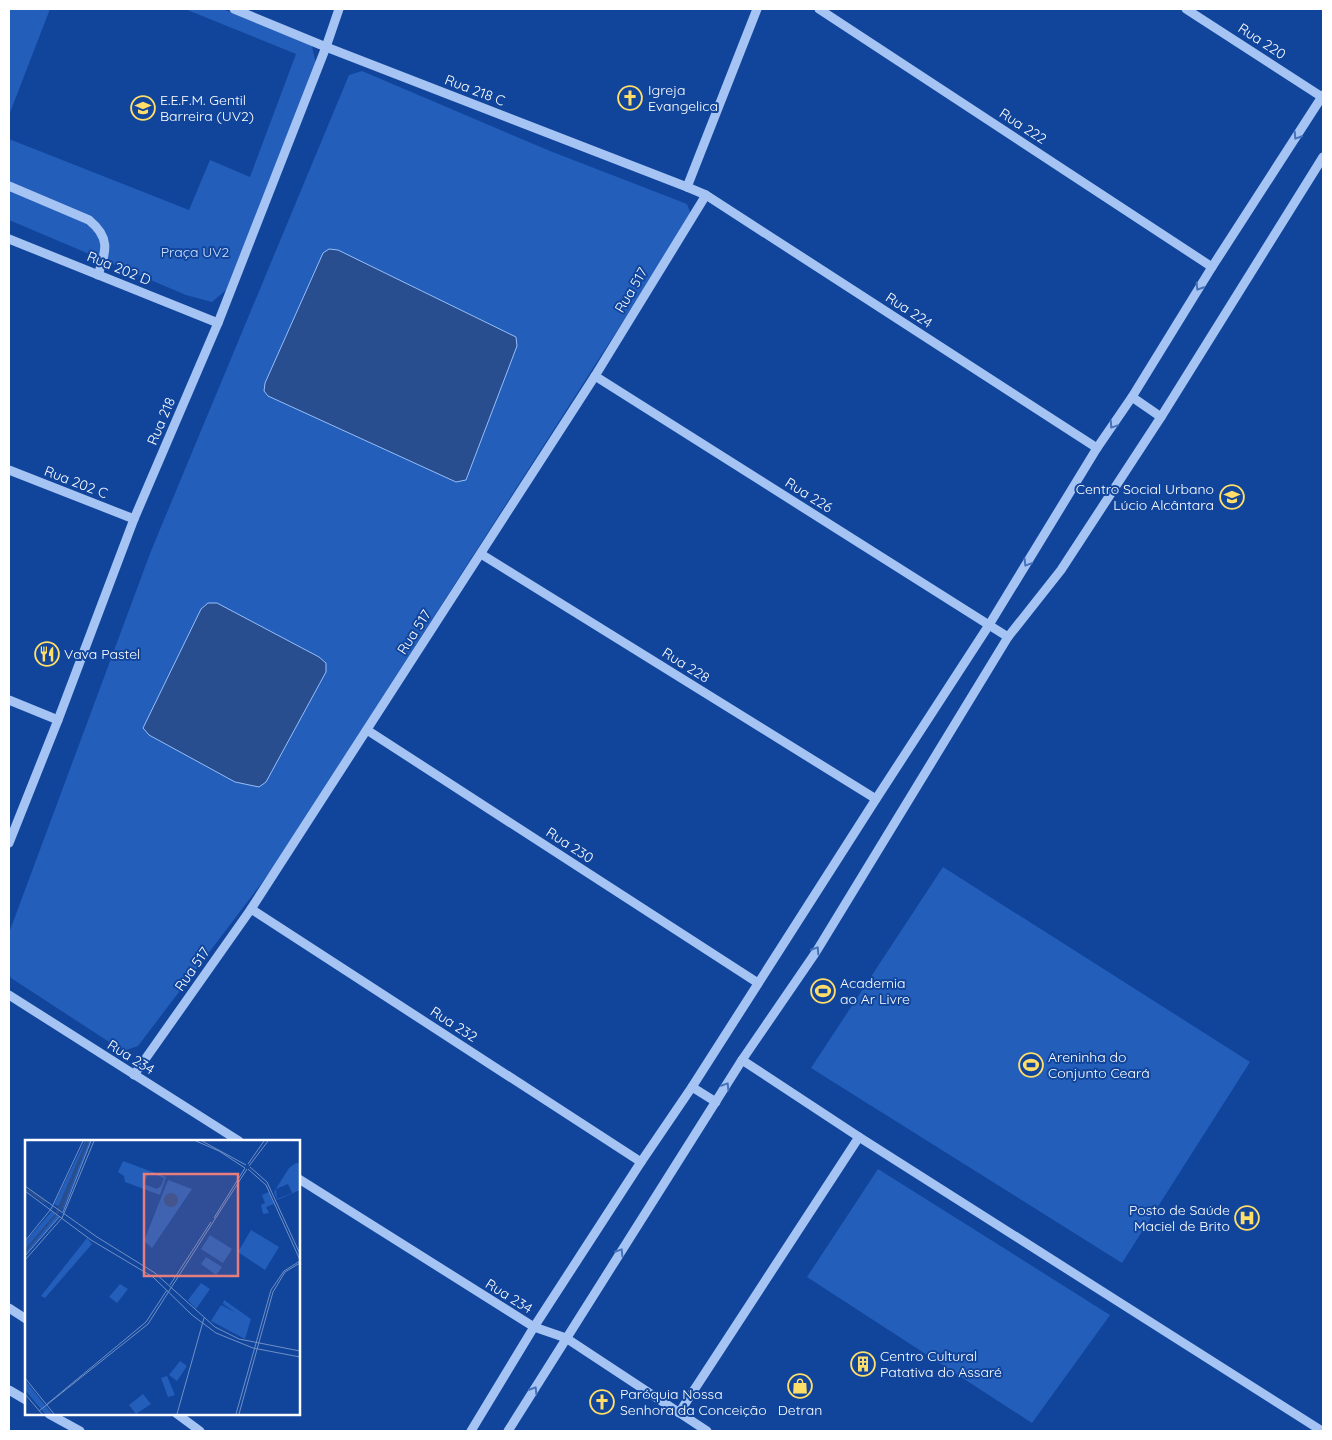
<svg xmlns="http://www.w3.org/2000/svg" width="1332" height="1440" viewBox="0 0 1332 1440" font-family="Quicksand,sans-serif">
<rect width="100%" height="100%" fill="#11459c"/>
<g fill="#235eba">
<polygon points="9,9 50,9 9,115"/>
<polygon points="185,9 222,9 311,42 316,64 226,290 212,302 186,295 9,220 9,139 189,210 210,160 250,177 296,54"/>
<polygon points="362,71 550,151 687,204 691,215 273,868 138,1046 123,1051 11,978 9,973 9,933 151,551 349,75"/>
<polygon points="943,867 1250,1062 1122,1263 811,1068"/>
<polygon points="878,1169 1110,1315 1032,1423 807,1277"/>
</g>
<g fill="#284e90" stroke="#97bef8">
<polygon points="329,249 338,250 516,337 517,346 466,480 456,482 268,396 264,391 265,383 323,253"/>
<polygon points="208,603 217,603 319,657 326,663 326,672 266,782 259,787 235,782 149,735 143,728 201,609"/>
</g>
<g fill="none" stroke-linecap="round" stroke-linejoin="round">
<g stroke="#a5c4f4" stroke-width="9">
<polyline points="234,9 326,47 687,187 706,195 1097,448"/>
<polyline points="819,9 1212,267"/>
<polyline points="1186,9 1322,97"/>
<path d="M9,186L89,220C111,238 106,251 98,275"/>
<polyline points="687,187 757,9"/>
<polyline points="9,239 218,323"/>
<polyline points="595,376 1008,637"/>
<polyline points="1132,397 1161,417"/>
<polyline points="9,470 134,519"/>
<polyline points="481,554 876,799"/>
<polyline points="9,700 58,720"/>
<polyline points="367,730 758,983"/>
<polyline points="9,843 58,720 134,519 218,323 326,47 339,9"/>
<polyline points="251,909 641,1162"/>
<polyline points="9,995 239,1141"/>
<polyline points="742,1060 859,1137 1322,1431"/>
<polyline points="134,1075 251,909 595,376 706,195"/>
<polyline points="692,1087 716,1102"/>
<polyline points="299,1179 534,1327 566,1338 707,1431"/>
<polyline points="9,1308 26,1319"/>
<polyline points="9,1390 26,1400"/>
<polyline points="679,1413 859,1137"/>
<polyline points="49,1414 80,1431"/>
<polyline points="177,1414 200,1431"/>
<polyline points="471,1431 534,1327 641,1162 692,1087 876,799 989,625 1097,448 1132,397 1212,267 1323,95"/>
<polyline points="508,1431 742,1060 816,952 1008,637 1061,570 1161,417 1323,157"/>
</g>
</g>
<defs><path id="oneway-chevron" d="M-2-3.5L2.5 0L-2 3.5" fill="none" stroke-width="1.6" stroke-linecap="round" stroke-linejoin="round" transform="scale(1.25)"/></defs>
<g stroke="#4571bb">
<use href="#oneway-chevron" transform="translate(1297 136) rotate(123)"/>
<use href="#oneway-chevron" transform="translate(1199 287) rotate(122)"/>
<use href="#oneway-chevron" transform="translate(1113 425) rotate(124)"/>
<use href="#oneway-chevron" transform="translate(1027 563) rotate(121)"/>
<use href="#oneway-chevron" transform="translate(816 950) rotate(-58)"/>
<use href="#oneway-chevron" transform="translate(726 1086) rotate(-58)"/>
<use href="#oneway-chevron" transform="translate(620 1252) rotate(-58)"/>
<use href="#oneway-chevron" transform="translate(534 1390) rotate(-58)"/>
</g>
<defs>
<g id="church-ring" transform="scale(1.25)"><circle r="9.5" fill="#11459c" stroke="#ffdd69" stroke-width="1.5"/><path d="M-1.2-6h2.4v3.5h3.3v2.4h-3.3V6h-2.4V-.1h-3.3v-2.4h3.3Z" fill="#ffdd69"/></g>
<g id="school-ring" transform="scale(1.25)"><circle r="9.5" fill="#11459c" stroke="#ffdd69" stroke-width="1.5"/><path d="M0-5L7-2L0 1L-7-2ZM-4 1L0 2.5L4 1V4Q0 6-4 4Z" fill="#ffdd69"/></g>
<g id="restaurant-ring" transform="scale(1.25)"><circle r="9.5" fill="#11459c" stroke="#ffdd69" stroke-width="1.5"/><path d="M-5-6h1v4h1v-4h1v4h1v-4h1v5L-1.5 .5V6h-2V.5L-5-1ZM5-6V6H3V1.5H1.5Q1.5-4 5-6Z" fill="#ffdd69"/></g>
<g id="stadium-ring" transform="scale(1.25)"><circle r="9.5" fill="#11459c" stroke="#ffdd69" stroke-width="1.5"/><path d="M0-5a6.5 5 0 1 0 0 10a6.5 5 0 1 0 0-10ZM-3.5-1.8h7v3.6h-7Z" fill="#ffdd69"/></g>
<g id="hospital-ring" transform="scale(1.25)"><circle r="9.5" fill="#11459c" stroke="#ffdd69" stroke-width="1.5"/><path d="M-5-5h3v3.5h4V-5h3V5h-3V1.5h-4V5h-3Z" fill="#ffdd69"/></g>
<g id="building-ring" transform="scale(1.25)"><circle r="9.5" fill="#11459c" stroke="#ffdd69" stroke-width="1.5"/><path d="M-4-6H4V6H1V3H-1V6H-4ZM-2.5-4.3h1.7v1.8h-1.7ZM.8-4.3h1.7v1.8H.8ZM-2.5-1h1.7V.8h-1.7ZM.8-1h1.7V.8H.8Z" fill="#ffdd69"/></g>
<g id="shop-ring" transform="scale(1.25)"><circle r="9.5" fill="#11459c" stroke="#ffdd69" stroke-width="1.5"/><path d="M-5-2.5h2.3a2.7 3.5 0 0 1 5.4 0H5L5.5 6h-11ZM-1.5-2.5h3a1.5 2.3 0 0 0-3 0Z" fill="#ffdd69"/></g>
</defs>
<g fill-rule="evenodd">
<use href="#church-ring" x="630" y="98"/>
<use href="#school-ring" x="143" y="108"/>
<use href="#school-ring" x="1232" y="497"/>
<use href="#restaurant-ring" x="47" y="654"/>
<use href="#stadium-ring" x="823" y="991"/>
<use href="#stadium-ring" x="1031" y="1065"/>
<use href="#hospital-ring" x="1247" y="1218"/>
<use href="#building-ring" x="863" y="1364"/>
<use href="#shop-ring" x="800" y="1386"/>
<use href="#church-ring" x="602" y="1402"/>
</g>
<g text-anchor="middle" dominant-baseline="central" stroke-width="4" stroke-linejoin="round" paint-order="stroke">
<g font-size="14" fill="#fff" stroke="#11459c">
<text transform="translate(1262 41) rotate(33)">Rua 220</text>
<text transform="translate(475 90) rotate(21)">Rua 218 C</text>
<text transform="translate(1023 126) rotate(33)">Rua 222</text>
<text transform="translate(119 268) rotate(22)">Rua 202 D</text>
<text transform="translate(631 290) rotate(-59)">Rua 517</text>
<text transform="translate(909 310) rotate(33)">Rua 224</text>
<text transform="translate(161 421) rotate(-67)">Rua 218</text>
<text transform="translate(76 482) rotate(21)">Rua 202 C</text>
<text transform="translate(809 495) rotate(32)">Rua 226</text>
<text transform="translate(414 632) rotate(-57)">Rua 517</text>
<text transform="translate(686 665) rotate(32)">Rua 228</text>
<text transform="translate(570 845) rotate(33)">Rua 230</text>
<text transform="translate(192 969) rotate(-55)">Rua 517</text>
<text transform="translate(454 1024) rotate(33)">Rua 232</text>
<text transform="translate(131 1057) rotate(32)">Rua 234</text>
<text transform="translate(509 1296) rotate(32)">Rua 234</text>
</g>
<g font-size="14" fill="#fff" stroke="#11459c" text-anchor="start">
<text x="648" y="90">Igreja<tspan x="648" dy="16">Evangelica</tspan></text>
<text x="160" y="100">E.E.F.M. Gentil<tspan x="160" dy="16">Barreira (UV2)</tspan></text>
<text x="1214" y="489" text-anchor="end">Centro Social Urbano<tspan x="1214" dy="16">Lúcio Alcântara</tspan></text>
<text x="64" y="654">Vava Pastel</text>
<text x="840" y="983">Academia<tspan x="840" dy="16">ao Ar Livre</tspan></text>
<text x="1048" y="1057">Areninha do<tspan x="1048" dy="16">Conjunto Ceará</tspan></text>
<text x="1230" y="1210" text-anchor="end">Posto de Saúde<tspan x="1230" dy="16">Maciel de Brito</tspan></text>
<text x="880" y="1356">Centro Cultural<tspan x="880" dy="16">Patativa do Assaré</tspan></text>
<text x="620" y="1394">Paróquia Nossa<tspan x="620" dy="16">Senhora da Conceição</tspan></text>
<text x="800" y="1410" text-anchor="middle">Detran</text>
</g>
<g font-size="14" fill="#cee1fe" stroke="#11459c">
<text x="195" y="252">Praça UV2</text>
</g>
</g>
<g transform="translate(25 1140)">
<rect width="275" height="275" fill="#11459c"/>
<path d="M60,1H66L38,69L29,64ZM98,21L141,37L135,55L100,42L99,36L93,32ZM124,32L139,38L136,46L132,49L119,44ZM271,23H275V50L252,60L249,52L264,28ZM263,44L267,53L252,59L251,49ZM143,40L167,49L127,108L119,101ZM244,52L249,64L241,67L244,73L238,74L236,65L240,63L237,55ZM27,71L34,77L0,115V102ZM226,90L254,107L240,130L213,112ZM185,95L207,109L198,123L176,109ZM62,98L67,104L20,158L16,156ZM181,117L197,127L191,135L176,124ZM176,143L185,149L171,169L163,160ZM95,144L103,149L92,163L84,157ZM199,160L226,179L220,199L186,181L196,165L210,172L198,164ZM155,221L162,226L152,241L144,235ZM142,236L150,255L143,257L136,238ZM0,240L27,274H20L0,250ZM118,254L126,264L111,274L104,265Z" fill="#235eba" fill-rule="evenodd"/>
<path d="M61,1H64L37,69L0,113V109L30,74ZM139 60a7 7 0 1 1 14 0a7 7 0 1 1-14 0Z" fill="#284e90"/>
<path fill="none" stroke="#284e90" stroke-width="2.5" d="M3,50L20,62"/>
<path fill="none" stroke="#708fc4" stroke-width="1" d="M171,1L194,11L220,28M177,1L221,25M223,24L239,1M224,26L243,1M225,27L242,42L275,114M223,29L241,45L275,120M0,46L72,97L130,133L190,187L214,199L275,211M0,51L66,100L128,137L167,175L191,193L228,208L275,217M38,72L66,1M189,78L220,28M0,101L26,69L58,1M0,116L35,76M0,120L37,78L69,1M145,145L186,82M0,238L29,274M0,254L17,274M21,265L121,182L142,150M14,271L123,184L222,29M152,274L179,178M211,274L246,150L259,131L275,121M214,274L248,152L260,132L275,123"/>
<path fill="#e67e7e" fill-opacity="0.15" stroke="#e67e7e" stroke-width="2.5" d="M119,34H213V136H119Z"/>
<rect width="275" height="275" fill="none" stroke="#fff" stroke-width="2.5"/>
</g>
<rect width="1332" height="1440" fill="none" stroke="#ffffff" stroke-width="20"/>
</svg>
